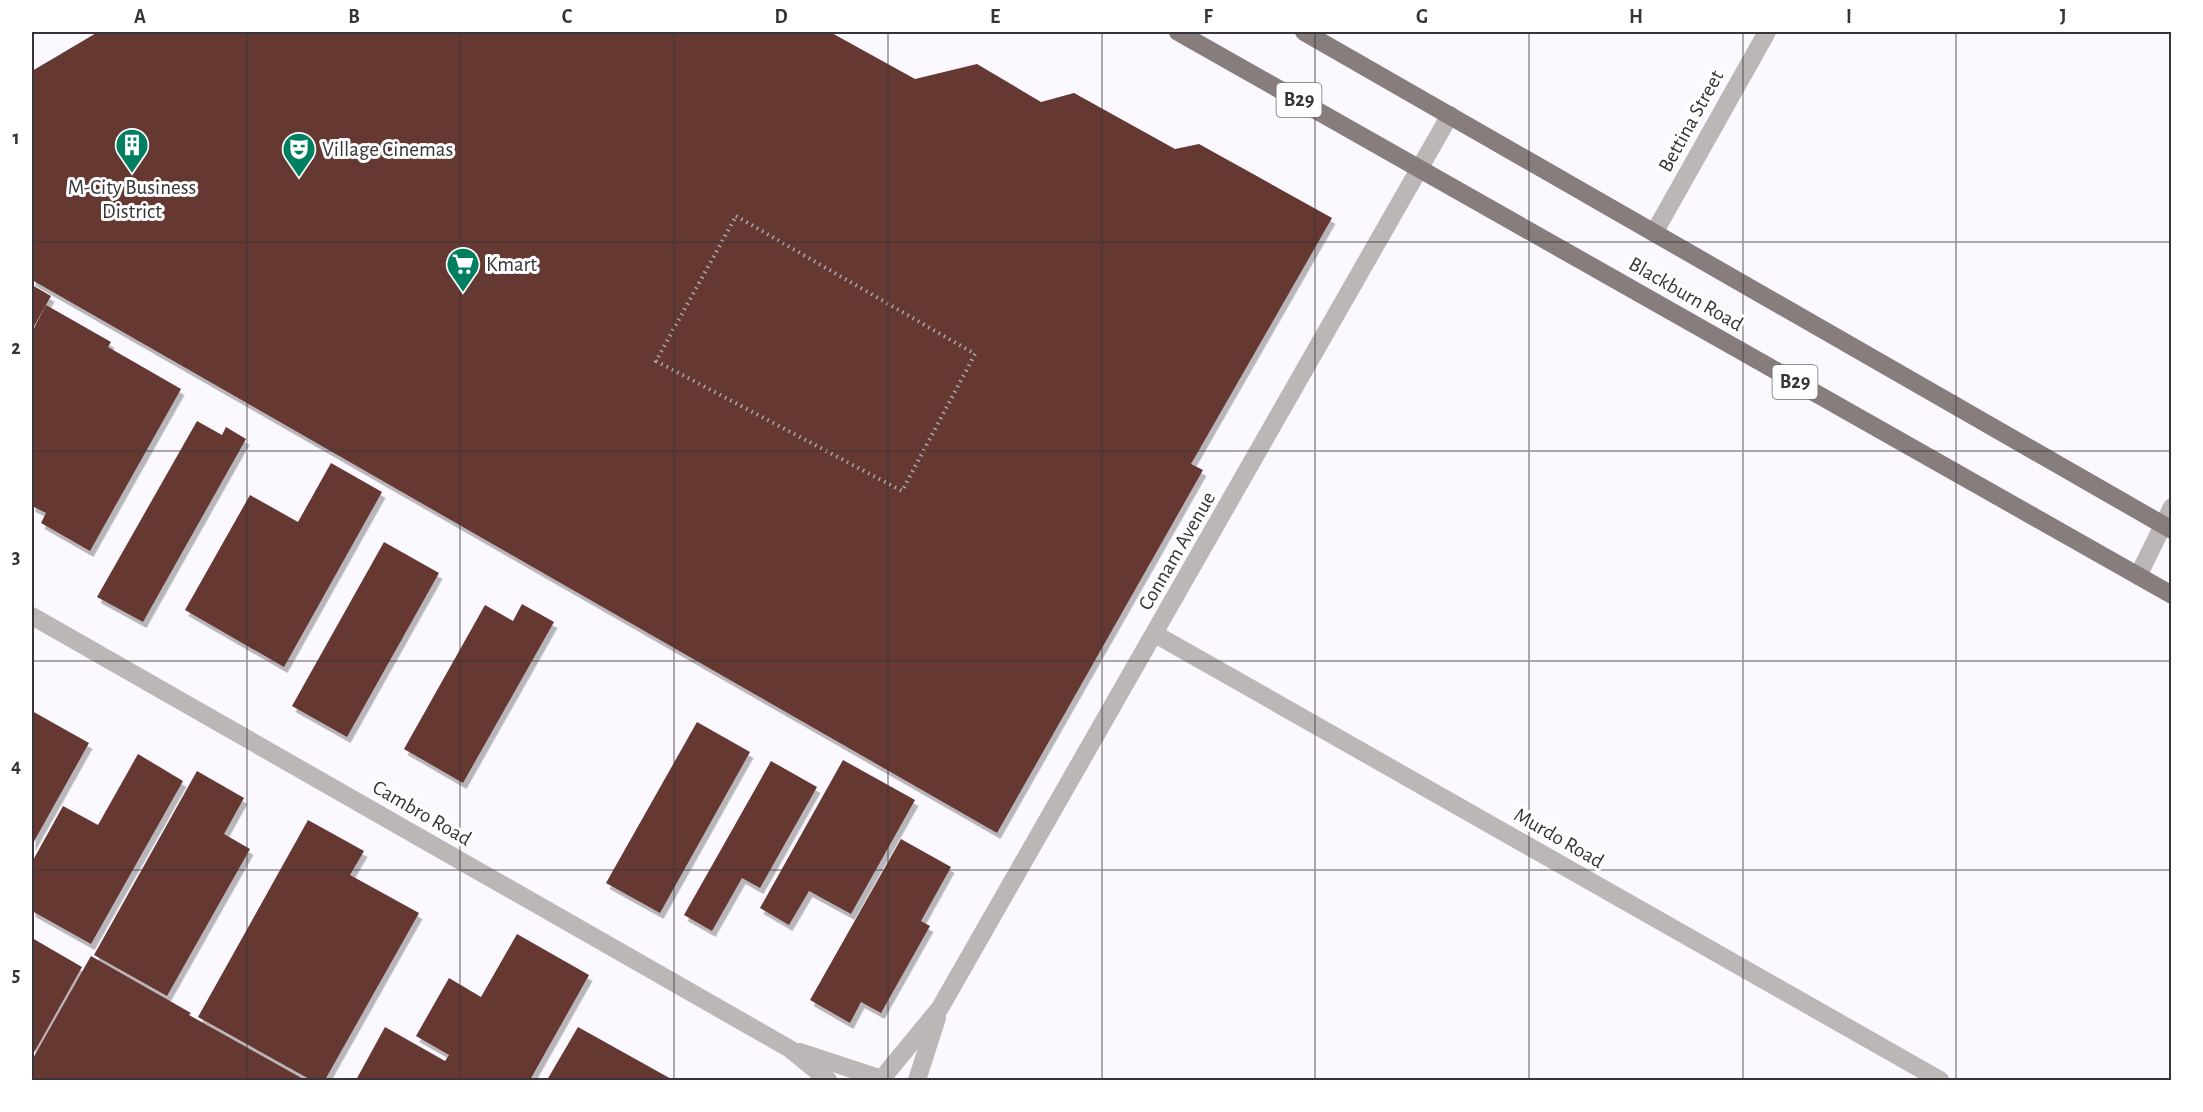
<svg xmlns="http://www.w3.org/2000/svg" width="2203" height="1112" viewBox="0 0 2203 1112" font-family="'Alegreya Sans',sans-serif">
<defs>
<filter id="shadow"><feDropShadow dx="3.5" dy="6" stdDeviation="0" flood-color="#0004"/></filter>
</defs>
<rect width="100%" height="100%" fill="#fbf8ff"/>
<g fill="#653932" filter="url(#shadow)">
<polygon points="98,32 830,32 915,79 977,64 1041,102 1074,93 1175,149 1199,144 1332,218 1191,464 1203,470 997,833 32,280 32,71"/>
<polygon points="32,285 51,296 32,330"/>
<polygon points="46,305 111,342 108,347 181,389 90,551 41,523 46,513 32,506 32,332"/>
<polygon points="197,421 222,435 226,427 246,439 143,622 97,597"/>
<polygon points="331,463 382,492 284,667 185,610 250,495 298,522"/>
<polygon points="384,542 439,573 347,737 292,706"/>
<polygon points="522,604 554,622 463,783 404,749 485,605 513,621"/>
<polygon points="32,711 89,743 32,845"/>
<polygon points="697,722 750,752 660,913 606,883"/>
<polygon points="138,754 183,781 91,944 32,911 32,862 63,806 98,825"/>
<polygon points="843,760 915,800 851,914 809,891 789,925 760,908"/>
<polygon points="771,761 817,787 760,888 742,878 712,931 684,915"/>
<polygon points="197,771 244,798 224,834 250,849 167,996 94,955"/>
<polygon points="308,820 364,851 350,875 419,913 325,1080 311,1080 198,1017"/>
<polygon points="901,839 951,867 921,921 930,926 881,1013 861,1002 850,1023 810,1000"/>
<polygon points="517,934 589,975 530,1080 356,1080 385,1027 445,1061 449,1055 416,1036 449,978 481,997"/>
<polygon points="32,938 82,967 32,1056"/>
<polygon points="91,956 191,1013 189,1015 305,1080 32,1080 32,1060"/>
<polygon points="578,1027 673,1080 547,1080"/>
</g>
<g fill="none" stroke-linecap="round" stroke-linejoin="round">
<polygon stroke="#aba8ae" stroke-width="4" stroke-dasharray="1.5 4.5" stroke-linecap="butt" points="736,216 975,354 902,491 656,361"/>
<g stroke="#bcb6b6" stroke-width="18">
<polyline points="1654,233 1767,32"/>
<polyline points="2138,576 2172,507"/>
<polyline points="32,616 790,1049 828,1080"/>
<polyline points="1155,634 1940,1080"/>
<polyline points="800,1052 876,1077"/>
<polyline points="884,1076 940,1008 1450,115"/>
<polyline points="917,1080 937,1018"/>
</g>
<g stroke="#887d7d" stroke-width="18">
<polyline points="1178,32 2172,595"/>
<polyline points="1304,32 2172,530"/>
</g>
</g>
<path fill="none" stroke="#363438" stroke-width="1.5" stroke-opacity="0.55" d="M247,32V1080M460,32V1080M674,32V1080M888,32V1080M1102,32V1080M1315,32V1080M1529,32V1080M1743,32V1080M1956,32V1080M32,242H2172M32,451H2172M32,661H2172M32,870H2172"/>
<defs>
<g id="building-pin" transform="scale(1.725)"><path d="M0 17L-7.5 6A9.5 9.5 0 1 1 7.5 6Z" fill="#007f60" stroke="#fff"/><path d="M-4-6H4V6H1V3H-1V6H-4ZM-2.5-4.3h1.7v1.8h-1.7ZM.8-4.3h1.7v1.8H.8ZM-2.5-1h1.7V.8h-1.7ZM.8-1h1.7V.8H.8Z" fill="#fff"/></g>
<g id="theatre-pin" transform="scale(1.725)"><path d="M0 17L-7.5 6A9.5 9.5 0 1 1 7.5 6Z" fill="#007f60" stroke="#fff"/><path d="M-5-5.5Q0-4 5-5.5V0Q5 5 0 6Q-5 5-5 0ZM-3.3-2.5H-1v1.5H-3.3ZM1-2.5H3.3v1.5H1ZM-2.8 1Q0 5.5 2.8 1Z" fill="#fff"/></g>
<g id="supermarket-pin" transform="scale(1.725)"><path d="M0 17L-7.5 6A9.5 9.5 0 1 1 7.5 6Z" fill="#007f60" stroke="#fff"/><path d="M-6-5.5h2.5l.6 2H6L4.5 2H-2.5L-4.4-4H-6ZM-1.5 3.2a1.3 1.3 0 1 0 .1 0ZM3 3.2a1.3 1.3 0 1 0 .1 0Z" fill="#fff"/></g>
</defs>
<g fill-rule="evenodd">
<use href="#building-pin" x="132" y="145"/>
<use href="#theatre-pin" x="299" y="149"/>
<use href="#supermarket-pin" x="463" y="264"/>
</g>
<g text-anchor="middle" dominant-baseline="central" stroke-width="6" stroke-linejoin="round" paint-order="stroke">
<g fill="#fff" stroke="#727174" stroke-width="1.5">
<rect x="1276.5" y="83" width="45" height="34" rx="4.5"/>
<rect x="1772.5" y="365" width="45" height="34" rx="4.5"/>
</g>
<g font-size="20" font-weight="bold" fill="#363438">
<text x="1299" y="100">B29</text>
<text x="1795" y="382">B29</text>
</g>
<g font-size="21" fill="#363438" stroke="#fff">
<text transform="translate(1691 121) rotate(-61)">Bettina Street</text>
<text transform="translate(1686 294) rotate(30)">Blackburn Road</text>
<text transform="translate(1177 551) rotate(-60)">Connam Avenue</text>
<text transform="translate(422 813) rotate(30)">Cambro Road</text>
<text transform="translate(1559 838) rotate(30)">Murdo Road</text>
</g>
<g font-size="21" fill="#363438" stroke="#fff" text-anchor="start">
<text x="322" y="149">Village Cinemas</text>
<text x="132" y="187" text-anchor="middle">M-City Business<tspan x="132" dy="24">District</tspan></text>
<text x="486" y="264">Kmart</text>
</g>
</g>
<rect width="2203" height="1112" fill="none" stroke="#ffffff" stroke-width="66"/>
<rect x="33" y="33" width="2137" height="1046" fill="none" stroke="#363438" stroke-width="2"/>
<g font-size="20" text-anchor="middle" font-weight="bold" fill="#363438">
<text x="140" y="23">A</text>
<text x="354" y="23">B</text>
<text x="567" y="23">C</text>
<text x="781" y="23">D</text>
<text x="995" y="23">E</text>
<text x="1208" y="23">F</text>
<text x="1422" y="23">G</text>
<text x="1636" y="23">H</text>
<text x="1849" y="23">I</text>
<text x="2063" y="23">J</text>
<text x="16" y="144">1</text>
<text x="16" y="354">2</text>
<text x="16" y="563">3</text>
<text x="16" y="772">4</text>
<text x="16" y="981">5</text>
</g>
</svg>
